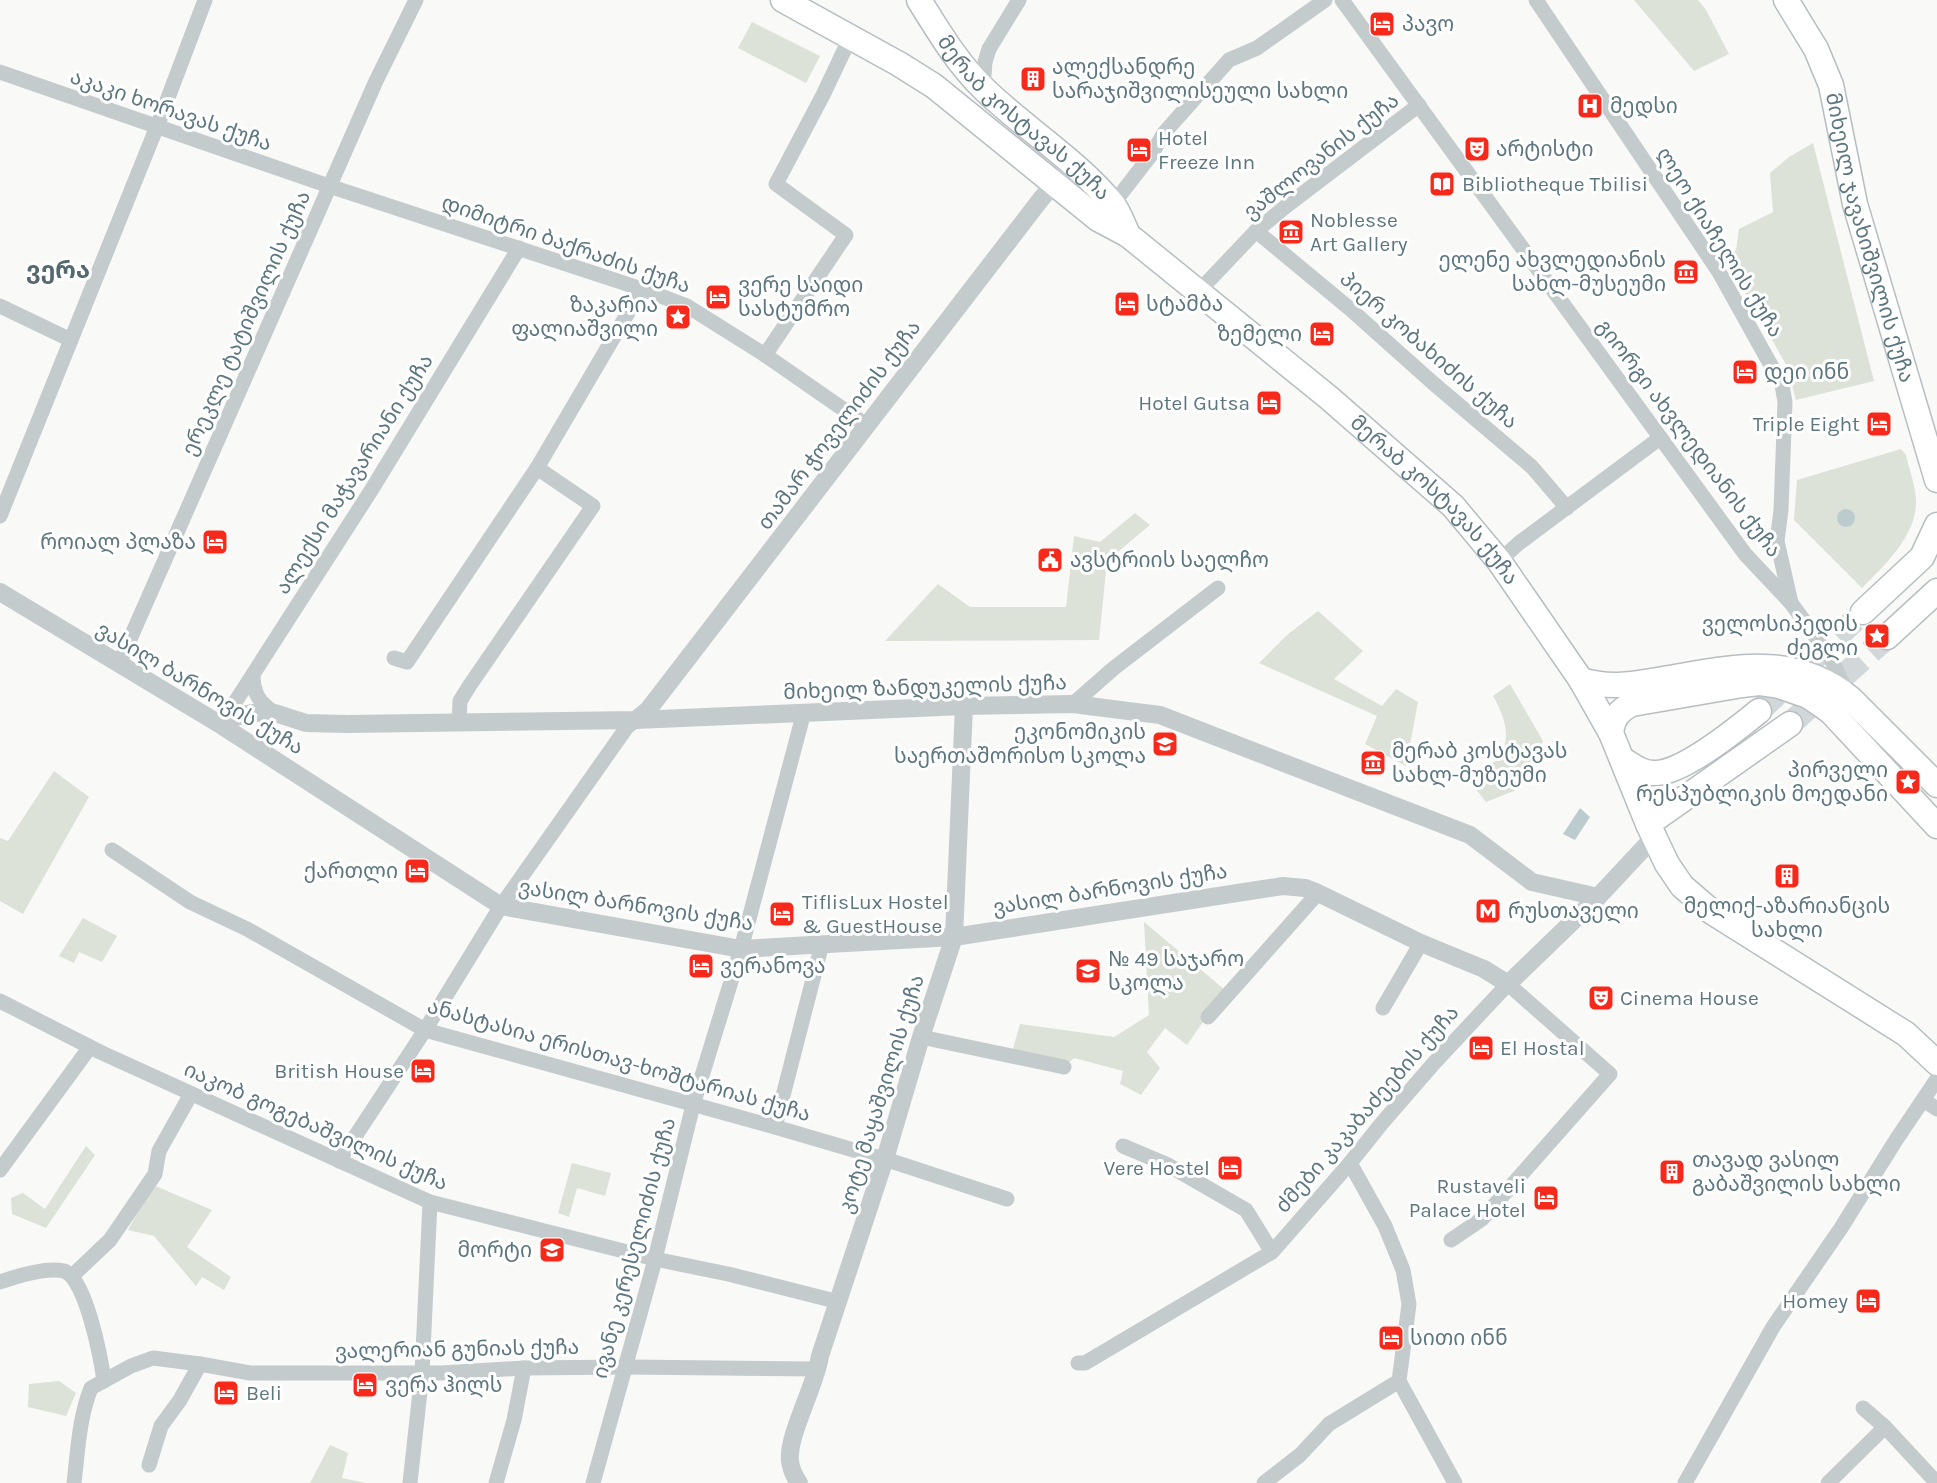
<svg xmlns="http://www.w3.org/2000/svg" width="1937" height="1483" viewBox="0 0 1937 1483" font-family="Karla,'Noto Sans Georgian',sans-serif">
<rect width="100%" height="100%" fill="#f9f9f7"/>
<g fill="#dce2d7">
<polygon points="1634,0 1698,0 1706,10 1729,54 1694,71"/>
<polygon points="752,22 820,56 806,83 738,48"/>
<polygon points="1813,143 1874,381 1796,400 1787,366 1727,262 1736,250 1739,229 1773,212 1770,173 1789,157"/>
<path d="M1901,449L1906,455C1909,469 1916,487 1916,501C1917,535 1884,566 1862,588L1794,520L1797,480Z"/>
<polygon points="1135,513 1150,525 1107,561 1099,640 885,641 938,584 970,607 1066,607 1074,536 1100,542"/>
<polygon points="1318,611 1363,651 1334,679 1382,706 1396,689 1418,702 1406,766 1365,744 1377,716 1259,663 1287,635"/>
<path d="M1510,684L1543,741L1537,759L1514,791L1486,802L1466,777C1511,763 1515,733 1493,696Z"/>
<polygon points="54,771 89,797 23,914 0,901 0,838 8,841"/>
<polygon points="83,918 117,936 102,962 79,952 74,963 59,956"/>
<polygon points="1144,922 1225,990 1187,1045 1165,1028 1147,1052 1160,1068 1141,1095 1120,1084 1123,1071 1074,1058 1067,1064 1012,1052 1020,1024 1114,1037 1149,1015"/>
<polygon points="86,1146 95,1155 46,1228 12,1214 11,1198 23,1193 45,1209"/>
<polygon points="572,1163 611,1173 605,1196 577,1188 569,1217 558,1213"/>
<polygon points="153,1185 212,1210 187,1247 231,1277 224,1290 202,1277 196,1286 154,1236 128,1230"/>
<polygon points="59,1381 76,1393 66,1416 28,1407 29,1384"/>
<polygon points="330,1445 348,1453 342,1478 366,1483 310,1483"/>
</g>
<g fill="#bcccce">
<circle cx="1846" cy="518" r="9"/>
<polygon points="1580,808 1590,817 1575,840 1563,834"/>
</g>
<g fill="none" stroke-linecap="round" stroke-linejoin="round">
<g stroke="#d2d8d9" stroke-width="24" stroke-dasharray="24 12" stroke-linecap="butt">
<polyline points="1759,711 1863,612"/>
<polyline points="1790,724 1887,637"/>
</g>
<g stroke="#b7bec1" stroke-width="27">
<g id="primary">
<path id="s1" d="M783,0L899,64L934,86L1098,219L1128,235L1328,397L1453,506L1499,561L1581,680L1611,733L1648,824L1667,864L1682,886L1712,912L1906,1034L1937,1063"/>
<path id="s2" d="M919,0C939,32 957,63 984,89C1024,128 1075,159 1111,202C1119,211 1123,224 1128,235"/>
<path id="s3" d="M1786,0L1816,49L1831,85L1855,204L1937,480"/>
<polyline points="1863,612 1922,557 1937,525"/>
<polyline points="1887,637 1937,591"/>
<path d="M1581,680C1611,689 1633,684 1663,679C1730,668 1793,651 1851,699L1937,785"/>
<path d="M1611,733C1613,718 1618,711 1632,704L1742,685L1759,683L1779,686L1808,696L1820,704L1831,712L1937,826"/>
<path d="M1622,759C1633,766 1643,774 1656,773C1684,772 1737,729 1759,711"/>
<polyline points="1648,824 1790,724"/>
</g>
</g>
<g stroke="#c4cbcd" stroke-width="15">
<polyline points="1342,0 1745,554 1791,603 1829,655 1848,694"/>
<polyline points="1536,0 1719,272 1782,385 1785,402 1781,510 1777,541 1791,603"/>
<polyline points="0,72 329,186 642,289 687,306 765,355 866,425"/>
<polyline points="983,89 985,62 989,49 1019,0"/>
<polyline points="1113,204 1151,155 1164,133 1229,60 1257,48 1325,0"/>
<polyline points="1256,231 1349,308 1433,383 1532,467 1567,508"/>
<polyline points="1199,291 1256,231 1285,207 1419,105"/>
<polyline points="0,306 71,340"/>
<polyline points="765,355 846,235 776,184 823,95 850,38"/>
<polyline points="0,516 160,119 205,0"/>
<polyline points="1499,561 1519,543 1660,438"/>
<polyline points="394,658 407,662 537,468 642,289"/>
<polyline points="119,664 376,81 416,0"/>
<path d="M253,675C253,694 260,703 275,713"/>
<polyline points="1073,704 1114,668 1218,588"/>
<polyline points="223,721 372,489 519,248"/>
<polyline points="459,721 460,701 470,685 593,506 537,468"/>
<polyline points="112,850 190,902 247,929 425,1030 775,1127 891,1161 1007,1199"/>
<polyline points="0,1001 100,1052 430,1202 655,1259 728,1274 839,1302"/>
<polyline points="1383,1008 1421,943"/>
<polyline points="1208,1017 1318,893"/>
<polyline points="921,1037 1064,1067"/>
<polyline points="1923,1100 1937,1109"/>
<polyline points="775,1127 822,944"/>
<polyline points="1123,1146 1168,1165 1246,1210 1272,1252"/>
<polyline points="339,1161 425,1030 501,906 627,727 636,720"/>
<polyline points="1350,1163 1385,1226 1403,1270 1409,1304 1399,1381 1455,1483"/>
<polyline points="0,1170 90,1047"/>
<polyline points="72,1276 110,1240 155,1174 159,1151 191,1094"/>
<path d="M0,1282C17,1276 47,1267 64,1271C86,1278 101,1359 104,1381"/>
<polyline points="1078,1363 1085,1363 1272,1252 1350,1163 1382,1123 1434,1063 1508,984 1610,1074 1482,1219 1451,1240"/>
<polyline points="1863,1408 1885,1427 1937,1483"/>
<polyline points="149,1465 161,1426 180,1400 200,1364"/>
<path d="M74,1483C78,1450 79,1418 91,1388L131,1366L153,1358L200,1364L250,1373H441L524,1368L626,1367L818,1369"/>
<polyline points="410,1483 422,1373 430,1202"/>
<polyline points="496,1483 514,1420 524,1368"/>
<polyline points="593,1483 653,1267 693,1105 741,949 804,712"/>
<polyline points="1264,1483 1300,1455 1329,1424 1399,1381"/>
<polyline points="1685,1483 1773,1327 1841,1228 1896,1140 1937,1079"/>
<polyline points="1828,1483 1885,1427"/>
</g>
<g stroke="#c4cbcd" stroke-width="18">
<polyline points="0,592 216,722 501,906 741,949 954,937 1283,886 1305,888 1318,893 1421,943 1484,969 1508,984 1598,897 1654,837"/>
<path d="M636,720L648,710L1041,199C1055,183 1061,170 1085,176"/>
<polyline points="216,722 252,713 275,713 306,723 347,724 636,720 964,706 1073,704 1160,715 1470,835 1532,882 1598,897"/>
<path d="M799,1483C794,1476 791,1469 790,1461C787,1436 816,1385 820,1356L885,1159L921,1037L954,937L964,706"/>
</g>
<use href="#primary" stroke="#fff" stroke-width="24"/>
</g>
<defs>
<g id="hotel-square" transform="scale(1.35)"><rect x="-9" y="-9" width="18" height="18" rx="4" fill="#f6291b" stroke="#fff"/><path d="M-6-4.5h1.5V1H6V5H4.5V3h-9V5H-6ZM-4 0a1.8 1.8 0 1 1 3.6 0ZM.5 0V-2.5h3Q6-2.5 6 0Z" fill="#fff"/></g>
<g id="building-square" transform="scale(1.35)"><rect x="-9" y="-9" width="18" height="18" rx="4" fill="#f6291b" stroke="#fff"/><path d="M-4-6H4V6H1V3H-1V6H-4ZM-2.5-4.3h1.7v1.8h-1.7ZM.8-4.3h1.7v1.8H.8ZM-2.5-1h1.7V.8h-1.7ZM.8-1h1.7V.8H.8Z" fill="#fff"/></g>
<g id="hospital-square" transform="scale(1.35)"><rect x="-9" y="-9" width="18" height="18" rx="4" fill="#f6291b" stroke="#fff"/><path d="M-5-5h3v3.5h4V-5h3V5h-3V1.5h-4V5h-3Z" fill="#fff"/></g>
<g id="theatre-square" transform="scale(1.35)"><rect x="-9" y="-9" width="18" height="18" rx="4" fill="#f6291b" stroke="#fff"/><path d="M-5-5.5Q0-4 5-5.5V0Q5 5 0 6Q-5 5-5 0ZM-3.3-2.5H-1v1.5H-3.3ZM1-2.5H3.3v1.5H1ZM-2.8 1Q0 5.5 2.8 1Z" fill="#fff"/></g>
<g id="library-square" transform="scale(1.35)"><rect x="-9" y="-9" width="18" height="18" rx="4" fill="#f6291b" stroke="#fff"/><path d="M-6-4Q-3-5.5-.7-3.5V5Q-3 3-6 4ZM6-4Q3-5.5 .7-3.5V5Q3 3 6 4Z" fill="#fff"/></g>
<g id="museum-square" transform="scale(1.35)"><rect x="-9" y="-9" width="18" height="18" rx="4" fill="#f6291b" stroke="#fff"/><path d="M0-6L6-3V-2H-6V-3ZM-5-1h2V3h-2ZM-1-1h2V3h-2ZM3-1h2V3H3ZM-6 4H6V6H-6Z" fill="#fff"/></g>
<g id="sight-square" transform="scale(1.35)"><rect x="-9" y="-9" width="18" height="18" rx="4" fill="#f6291b" stroke="#fff"/><path d="M0-6L1.8-2.2L6-1.7L2.9 1.2L3.7 5.4L0 3.3L-3.7 5.4L-2.9 1.2L-6-1.7L-1.8-2.2Z" fill="#fff"/></g>
<g id="civic-square" transform="scale(1.35)"><rect x="-9" y="-9" width="18" height="18" rx="4" fill="#f6291b" stroke="#fff"/><path d="M-.6-6.5H3V-4.5H.6V-3L4-1V1h2V6H-6V1h2V-1L-.6-3ZM-1.2 2.5V6h2.4V2.5Z" fill="#fff"/></g>
<g id="university-square" transform="scale(1.35)"><rect x="-9" y="-9" width="18" height="18" rx="4" fill="#f6291b" stroke="#fff"/><path d="M0-5L7-2L0 1L-7-2ZM-4 1L0 2.5L4 1V4Q0 6-4 4Z" fill="#fff"/></g>
<g id="metro-square" transform="scale(1.35)"><rect x="-9" y="-9" width="18" height="18" rx="4" fill="#f6291b" stroke="#fff"/><path d="M-5.5 5V-5H-3L0 0L3-5H5.5V5H3V-.5L0 4L-3-.5V5Z" fill="#fff"/></g>
<g id="school-square" transform="scale(1.35)"><rect x="-9" y="-9" width="18" height="18" rx="4" fill="#f6291b" stroke="#fff"/><path d="M0-5L7-2L0 1L-7-2ZM-4 1L0 2.5L4 1V4Q0 6-4 4Z" fill="#fff"/></g>
</defs>
<g fill-rule="evenodd">
<use href="#hotel-square" x="1382" y="24"/>
<use href="#building-square" x="1033" y="79"/>
<use href="#hospital-square" x="1590" y="106"/>
<use href="#theatre-square" x="1477" y="149"/>
<use href="#hotel-square" x="1139" y="150"/>
<use href="#library-square" x="1442" y="184"/>
<use href="#museum-square" x="1291" y="232"/>
<use href="#museum-square" x="1686" y="272"/>
<use href="#hotel-square" x="718" y="297"/>
<use href="#hotel-square" x="1127" y="304"/>
<use href="#sight-square" x="678" y="317"/>
<use href="#hotel-square" x="1322" y="334"/>
<use href="#hotel-square" x="1745" y="372"/>
<use href="#hotel-square" x="1269" y="403"/>
<use href="#hotel-square" x="1879" y="424"/>
<use href="#hotel-square" x="215" y="542"/>
<use href="#civic-square" x="1050" y="560"/>
<use href="#sight-square" x="1877" y="636"/>
<use href="#university-square" x="1165" y="744"/>
<use href="#museum-square" x="1373" y="763"/>
<use href="#sight-square" x="1908" y="782"/>
<use href="#hotel-square" x="417" y="871"/>
<use href="#building-square" x="1787" y="876"/>
<use href="#metro-square" x="1488" y="911"/>
<use href="#hotel-square" x="782" y="914"/>
<use href="#hotel-square" x="701" y="966"/>
<use href="#school-square" x="1088" y="971"/>
<use href="#theatre-square" x="1601" y="998"/>
<use href="#hotel-square" x="1481" y="1048"/>
<use href="#hotel-square" x="423" y="1071"/>
<use href="#hotel-square" x="1230" y="1168"/>
<use href="#building-square" x="1672" y="1172"/>
<use href="#hotel-square" x="1546" y="1198"/>
<use href="#school-square" x="552" y="1250"/>
<use href="#hotel-square" x="1868" y="1301"/>
<use href="#hotel-square" x="1391" y="1338"/>
<use href="#hotel-square" x="365" y="1385"/>
<use href="#hotel-square" x="226" y="1393"/>
</g>
<g text-anchor="middle" dominant-baseline="central" stroke-width="6" stroke-linejoin="round" paint-order="stroke">
<g font-size="21" fill="#5d767f" stroke="#fff" text-anchor="start">
<text x="1402" y="24">პავო</text>
<text x="1052" y="67">ალექსანდრე<tspan x="1052" dy="24">სარაჯიშვილისეული სახლი</tspan></text>
<text x="1610" y="106">მედსი</text>
<text x="1158" y="138">Hotel<tspan x="1158" dy="24">Freeze Inn</tspan></text>
<text x="1496" y="149">არტისტი</text>
<text x="1462" y="184">Bibliotheque Tbilisi</text>
<text x="1310" y="220">Noblesse<tspan x="1310" dy="24">Art Gallery</tspan></text>
<text x="1666" y="260" text-anchor="end">ელენე ახვლედიანის<tspan x="1666" dy="24">სახლ-მუსეუმი</tspan></text>
<text x="738" y="285">ვერე საიდი<tspan x="738" dy="24">სასტუმრო</tspan></text>
<text x="1146" y="304">სტამბა</text>
<text x="658" y="305" text-anchor="end">ზაკარია<tspan x="658" dy="24">ფალიაშვილი</tspan></text>
<text x="1302" y="334" text-anchor="end">ზემელი</text>
<text x="1764" y="372">დეი ინნ</text>
<text x="1250" y="403" text-anchor="end">Hotel Gutsa</text>
<text x="1860" y="424" text-anchor="end">Triple Eight</text>
<text x="196" y="542" text-anchor="end">როიალ პლაზა</text>
<text x="1070" y="560">ავსტრიის საელჩო</text>
<text x="1858" y="624" text-anchor="end">ველოსიპედის<tspan x="1858" dy="24">ძეგლი</tspan></text>
<text x="1146" y="732" text-anchor="end">ეკონომიკის<tspan x="1146" dy="24">საერთაშორისო სკოლა</tspan></text>
<text x="1392" y="751">მერაბ კოსტავას<tspan x="1392" dy="24">სახლ-მუზეუმი</tspan></text>
<text x="1888" y="770" text-anchor="end">პირველი<tspan x="1888" dy="24">რესპუბლიკის მოედანი</tspan></text>
<text x="398" y="871" text-anchor="end">ქართლი</text>
<text x="802" y="902">TiflisLux Hostel<tspan x="802" dy="24">&amp; GuestHouse</tspan></text>
<text x="1787" y="906" text-anchor="middle">მელიქ-აზარიანცის<tspan x="1787" dy="24">სახლი</tspan></text>
<text x="1508" y="911">რუსთაველი</text>
<text x="1108" y="959">№ 49 საჯარო<tspan x="1108" dy="24">სკოლა</tspan></text>
<text x="720" y="966">ვერანოვა</text>
<text x="1620" y="998">Cinema House</text>
<text x="1500" y="1048">El Hostal</text>
<text x="404" y="1071" text-anchor="end">British House</text>
<text x="1692" y="1160">თავად ვასილ<tspan x="1692" dy="24">გაბაშვილის სახლი</tspan></text>
<text x="1210" y="1168" text-anchor="end">Vere Hostel</text>
<text x="1526" y="1186" text-anchor="end">Rustaveli<tspan x="1526" dy="24">Palace Hotel</tspan></text>
<text x="532" y="1250" text-anchor="end">მორტი</text>
<text x="1848" y="1301" text-anchor="end">Homey</text>
<text x="1410" y="1338">სითი ინნ</text>
<text x="385" y="1385">ვერა ჰილს</text>
<text x="246" y="1393">Beli</text>
</g>
<g font-size="21" fill="#5d767f" stroke="#fff">
<text transform="translate(171 110) rotate(19)">აკაკი ხორავას ქუჩა</text>
<text stroke="none"><textPath href="#s2" startOffset="159">მერაბ კოსტავას ქუჩა</textPath></text>
<text transform="translate(1321 156) rotate(-38)">ვაშლოვანის ქუჩა</text>
<text stroke="none"><textPath href="#s3" startOffset="254">მიხეილ ჯავახიშვილის ქუჩა</textPath></text>
<text transform="translate(1720 242) rotate(58)">ლეო ქიაჩელის ქუჩა</text>
<text transform="translate(566 244) rotate(19)">დიმიტრი ბაქრაძის ქუჩა</text>
<text transform="translate(246 323) rotate(-66)">ერეკლე ტატიშვილის ქუჩა</text>
<text transform="translate(1429 350) rotate(41)">პიერ კობახიძის ქუჩა</text>
<text transform="translate(839 425) rotate(-53)">თამარ ჭოველიძის ქუჩა</text>
<text transform="translate(1689 438) rotate(53)">გიორგი ახვლედიანის ქუჩა</text>
<text transform="translate(354 474) rotate(-58)">ალექსი მაჭავარიანი ქუჩა</text>
<text stroke="none"><textPath href="#s1" startOffset="825">მერაბ კოსტავას ქუჩა</textPath></text>
<text transform="translate(925 687) rotate(-2)">მიხეილ ზანდუკელის ქუჩა</text>
<text transform="translate(200 688) rotate(31)">ვასილ ბარნოვის ქუჩა</text>
<text transform="translate(1110 889) rotate(-9)">ვასილ ბარნოვის ქუჩა</text>
<text transform="translate(636 905) rotate(9)">ვასილ ბარნოვის ქუჩა</text>
<text transform="translate(619 1060) rotate(16)">ანასტასია ერისთავ-ხოშტარიას ქუჩა</text>
<text transform="translate(881 1094) rotate(-73)">კოტე მაყაშვილის ქუჩა</text>
<text transform="translate(1367 1109) rotate(-49)">ძმები კაკაბაძეების ქუჩა</text>
<text transform="translate(316 1126) rotate(24)">იაკობ გოგებაშვილის ქუჩა</text>
<text transform="translate(634 1248) rotate(-75)">ივანე კერესელიძის ქუჩა</text>
<text transform="translate(457 1349) rotate(-1)">ვალერიან გუნიას ქუჩა</text>
</g>
<g font-size="24" font-weight="bold" fill="#54686f" stroke="#fff">
<text x="58" y="270">ვერა</text>
</g>
</g>
</svg>
